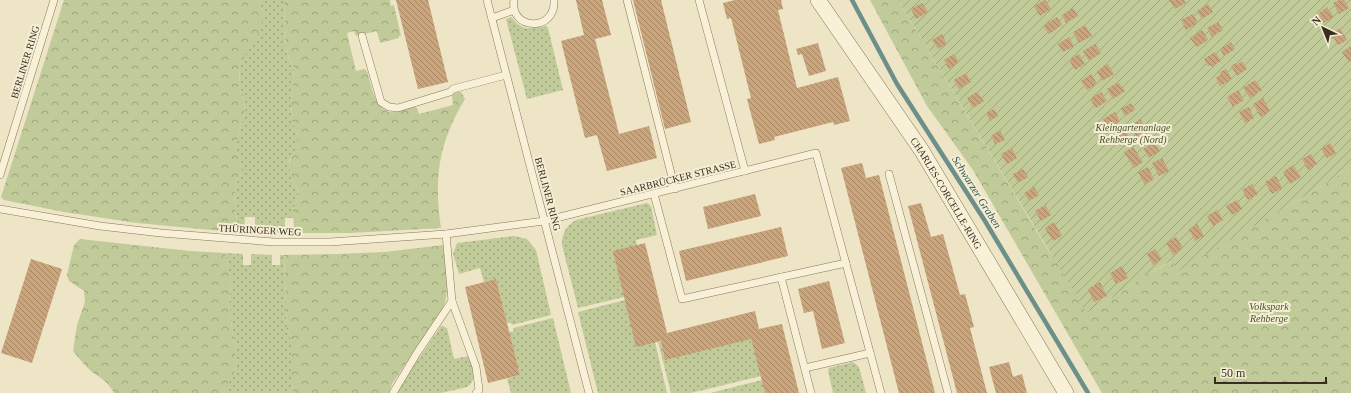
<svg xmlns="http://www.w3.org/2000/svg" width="1351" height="393" viewBox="0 0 1351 393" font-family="'Times New Roman',serif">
<defs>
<pattern id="grass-dots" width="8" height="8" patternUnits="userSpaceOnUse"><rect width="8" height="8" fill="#c0cb99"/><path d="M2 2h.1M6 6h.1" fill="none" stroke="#9da57c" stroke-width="1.8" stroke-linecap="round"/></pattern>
<pattern id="forest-crowns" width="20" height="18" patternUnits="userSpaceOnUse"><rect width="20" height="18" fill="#c0cb99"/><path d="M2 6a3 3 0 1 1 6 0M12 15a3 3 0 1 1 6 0" fill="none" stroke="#9da57c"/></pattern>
<pattern id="garden-furrows" width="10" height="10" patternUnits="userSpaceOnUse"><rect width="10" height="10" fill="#c0cb99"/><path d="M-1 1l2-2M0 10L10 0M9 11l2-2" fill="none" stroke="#9da57c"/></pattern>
<pattern id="building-back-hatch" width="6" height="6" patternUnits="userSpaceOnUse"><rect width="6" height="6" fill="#caa47b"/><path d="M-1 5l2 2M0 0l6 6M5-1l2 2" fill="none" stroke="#a58664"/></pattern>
</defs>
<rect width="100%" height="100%" fill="#ede5c5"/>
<g fill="url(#grass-dots)">
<polygon points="258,0 284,0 284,4 286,51 294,69 291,102 292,120 298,138 297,147 289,161 292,180 299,191 298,197 293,210 294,218 285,218 285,233 255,232 255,217 245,217 244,232 233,232 237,220 234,197 237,182 242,173 242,168 236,149 236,146 243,118 245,106 243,96 239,86 240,64 263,13"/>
<path d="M511,17C524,33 529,28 546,26L548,28L563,90L527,99L506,19Z"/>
<path d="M647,203L651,206L657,235L636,240L637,245L624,297L578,308L562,245C562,233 566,226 576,220Z"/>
<polygon points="514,236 527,239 536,250 551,315 512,325 511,323 507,323 496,279 484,282 480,268 459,274 453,254 457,243"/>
<polygon points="225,253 243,254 243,265 251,265 251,254 272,255 272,265 280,265 280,255 284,255 287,329 292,341 292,382 293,393 221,393 234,375 237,364 229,306 231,280"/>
<polygon points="625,300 655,342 667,393 598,393 578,312"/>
<polygon points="553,318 571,393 511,393 507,379 520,375 509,332 514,331 513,328"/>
<path d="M441,326H443L447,328L454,359L468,356C476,363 477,381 467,387L441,393H397L400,386Z"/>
<polygon points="751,339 761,376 691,393 671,393 658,342"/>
<polygon points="853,362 859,367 866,393 833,393 828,370 829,368"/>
<polygon points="762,380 765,393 710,393"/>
</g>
<g fill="url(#forest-crowns)">
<polygon points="64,0 258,0 263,13 263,21 260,31 240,64 239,86 243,96 245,106 243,118 236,146 236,149 242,168 242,173 237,182 234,197 237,220 233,232 137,223 64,212 4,200 1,197"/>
<path d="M284,0H390L391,6L394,5L401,36H399V38L380,43L377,31L356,36L354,31L347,33L356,71L364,69L367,71C371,83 374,108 389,112C397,113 407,109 414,107L417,108L419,114L453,105L452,95L457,92H461L465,99C438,144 434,177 441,228L350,233H294L293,210L298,197L299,191L292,180L289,163L296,147L298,138L292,120L291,102L294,69L286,50L284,4Z"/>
<polygon points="870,0 898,0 1048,250 1095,309 1135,283 1139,277 1151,273 1172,261 1178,270 1315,190 1333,179 1351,165 1351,393 1102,393 973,170 927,106"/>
<path d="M80,239L190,251L225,253L231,280L229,306L237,364L234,375L221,393H114C108,381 100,378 91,371C84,365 79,358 73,351L77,325L85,302L84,291L69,281L67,275L74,245Z"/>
<path d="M443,245C445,265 451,288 443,308L392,384L389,393H293L292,382V341L287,329L284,255L337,254L385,252Z"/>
</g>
<polygon fill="url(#garden-furrows)" points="898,0 1351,0 1351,165 1333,179 1315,190 1178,271 1171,261 1151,273 1140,277 1135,283 1095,309 1086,312"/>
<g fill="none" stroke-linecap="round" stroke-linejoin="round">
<polyline stroke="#6d8f8a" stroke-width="4.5" points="852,0 897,84 985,221 1088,393"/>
</g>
<g fill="url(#building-back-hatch)">
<polygon points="396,0 428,0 448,82 418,89"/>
<polygon points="576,0 602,0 611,35 595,39 619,134 649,126 657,158 607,171 597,135 585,138 561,41 584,35"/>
<polygon points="633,0 661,0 691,122 665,129"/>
<polygon points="735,0 781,0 783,9 778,10 797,88 838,77 850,121 834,125 833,122 774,137 775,140 759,144 747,99 751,98 731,18 727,19 723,3"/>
<polygon points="1045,0 1051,9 1040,16 1034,6"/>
<polygon points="1169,0 1184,0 1186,3 1175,9"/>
<polygon points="1339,0 1344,0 1349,8 1339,14 1333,3"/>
<polygon points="922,3 928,12 916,19 911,9"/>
<polygon points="1208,4 1213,12 1202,19 1197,11"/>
<polygon points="1327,7 1334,17 1324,23 1318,14"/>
<polygon points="1073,8 1078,16 1066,23 1062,15"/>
<polygon points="1193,14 1198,23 1186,30 1181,20"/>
<polygon points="1057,17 1062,25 1049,34 1043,26"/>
<polygon points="1218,22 1223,30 1212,37 1207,28"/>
<polygon points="1085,25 1092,36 1079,43 1073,32"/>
<polygon points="1340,28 1347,40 1338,45 1331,34"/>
<polygon points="1202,30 1208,40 1197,47 1190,38"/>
<polygon points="942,34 947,44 938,49 932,40"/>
<polygon points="1069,37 1074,46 1063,52 1058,44"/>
<polygon points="1231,42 1235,49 1224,56 1220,49"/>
<polygon points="818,43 826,71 809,76 802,54 798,55 796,49"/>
<polygon points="1095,44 1101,53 1089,61 1083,51"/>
<polygon points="1351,46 1351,61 1349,62 1342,52"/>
<polygon points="1215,52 1221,61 1212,67 1211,65 1208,66 1204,59"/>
<polygon points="954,54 959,62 949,69 944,60"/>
<polygon points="1079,54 1085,64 1075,70 1069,60"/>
<polygon points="1242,61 1247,69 1237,76 1231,66 1236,63 1237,65"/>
<polygon points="1108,64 1114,74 1102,81 1097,71"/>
<polygon points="1226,69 1232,79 1220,86 1216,78 1221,74 1220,72"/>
<polygon points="966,73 971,82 959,89 954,80"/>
<polygon points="1091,74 1097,84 1087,90 1081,81"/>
<polygon points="1255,80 1262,90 1250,98 1243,88"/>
<polygon points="1118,82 1125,91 1113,99 1107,89"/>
<polygon points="1238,90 1244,100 1233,107 1227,97"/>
<polygon points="977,92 984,101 973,108 967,98"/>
<polygon points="1101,92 1107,101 1096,108 1090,99"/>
<polygon points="1263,98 1270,111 1261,117 1253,104"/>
<polygon points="1131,103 1135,110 1125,116 1121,109"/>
<polygon points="1249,107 1254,118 1245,123 1239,112"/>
<polygon points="994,109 998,116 990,121 986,113"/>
<polygon points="1115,112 1120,121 1109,128 1103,119"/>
<polygon points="1140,119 1147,130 1136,137 1130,126"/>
<polygon points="1000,130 1005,140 995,144 991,136"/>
<polygon points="1125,130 1131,139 1120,146 1114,136"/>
<polygon points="1154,142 1160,151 1149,158 1143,149"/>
<polygon points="1330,143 1336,153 1327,158 1321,149"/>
<polygon points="1133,147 1143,162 1134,168 1124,152"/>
<polygon points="1012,148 1017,158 1007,164 1001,154"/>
<polygon points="1311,154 1317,164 1308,170 1302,159"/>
<polygon points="1162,158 1169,171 1159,176 1152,163"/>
<polygon points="862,163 866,178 879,175 935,393 899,393 841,168"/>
<polygon points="1293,165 1301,177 1290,184 1283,172"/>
<polygon points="1148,167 1154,179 1145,185 1138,172"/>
<polygon points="1023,169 1028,177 1018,183 1013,174"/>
<polygon points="1276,176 1282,188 1272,194 1265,182"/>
<polygon points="1252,184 1258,194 1248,200 1242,190"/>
<polygon points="1034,187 1039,195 1029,201 1024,193"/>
<polygon points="755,194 761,216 708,229 703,207"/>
<polygon points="1237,200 1242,209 1232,215 1226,206"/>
<polygon points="921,203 931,237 943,234 960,295 965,294 974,327 970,328 987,393 957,393 908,206"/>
<polygon points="1045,205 1051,215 1041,221 1035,211"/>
<polygon points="1217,210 1223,220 1213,226 1207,216"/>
<polygon points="1054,222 1062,236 1053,241 1045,228"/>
<polygon points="1197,224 1204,236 1195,241 1189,229"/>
<polygon points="781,227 788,256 686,281 679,251"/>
<polygon points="1176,237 1183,248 1173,255 1166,243"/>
<polygon points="645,243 667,333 755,311 759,329 782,324 799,393 765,393 751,339 665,360 661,341 636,347 613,251"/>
<polygon points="1155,249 1162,259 1153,265 1147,254"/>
<polygon points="31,259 62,269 32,363 1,353"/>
<polygon points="1122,266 1128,278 1116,284 1110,273"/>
<polygon points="496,279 520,375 488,383 465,287"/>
<polygon points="829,281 845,343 822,349 813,311 804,313 798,289"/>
<polygon points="1100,282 1107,296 1094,302 1088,289"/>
<polygon points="1009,362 1013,377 1022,374 1027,393 996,393 989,367"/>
</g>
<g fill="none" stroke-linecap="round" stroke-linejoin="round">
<g stroke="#88775b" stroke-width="8">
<g id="service">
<polyline points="487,0 589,393"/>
<path d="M514,0C509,30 556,33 554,0"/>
<polyline points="627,0 675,189"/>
<polyline points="699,0 745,171"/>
<polyline points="492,18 514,10"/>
<polyline points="362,36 381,102 389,107 398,108 450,92 453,89 506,75"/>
<polyline points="889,174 948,393"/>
<polyline points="0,175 54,0"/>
<polyline points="654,194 682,299 846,263"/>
<polyline points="0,209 100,226 161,233 274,242 330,242 446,234 544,221 816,153 881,393"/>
<polyline points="781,277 811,393"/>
<polyline points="452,301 476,367 479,390 476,393"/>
<polyline points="805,368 870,353"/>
<polyline points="393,393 417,353 452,301 446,234"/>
</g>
</g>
<g stroke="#88775b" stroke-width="16">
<g id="minor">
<path id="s1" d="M818,0L922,151L1066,393"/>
</g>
</g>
<use href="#service" stroke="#f8f1d8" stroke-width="7"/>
<use href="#minor" stroke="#f8f1d8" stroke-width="15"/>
</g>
<g text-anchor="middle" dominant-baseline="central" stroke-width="4" stroke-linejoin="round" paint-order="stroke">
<g font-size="10" fill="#382d1f" stroke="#f5eed4">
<text transform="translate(25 62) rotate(-73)">BERLINER RING</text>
<text transform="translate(678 178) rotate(-14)">SAARBRÜCKER STRASSE</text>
<text stroke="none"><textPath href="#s1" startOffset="232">CHARLES-CORCELLE-RING</textPath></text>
<text transform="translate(548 194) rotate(75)">BERLINER RING</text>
<text transform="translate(260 230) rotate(3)">THÜRINGER WEG</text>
</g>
<g font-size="10" font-style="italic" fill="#445426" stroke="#f5eed4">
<text x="1133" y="127">Kleingartenanlage<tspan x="1133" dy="12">Rehberge (Nord)</tspan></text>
<text x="1269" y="306">Volkspark<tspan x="1269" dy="12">Rehberge</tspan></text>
</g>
<g font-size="11" font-style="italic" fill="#2e5657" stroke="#f5eed4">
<text transform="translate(977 192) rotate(58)">Schwarzer Graben</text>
</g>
</g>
<g transform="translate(1323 28) rotate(317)" stroke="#f5eed4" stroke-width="3" paint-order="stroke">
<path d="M0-3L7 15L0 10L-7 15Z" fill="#382d1f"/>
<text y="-6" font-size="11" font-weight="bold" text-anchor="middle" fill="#382d1f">N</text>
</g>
<path d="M1215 377v6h111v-6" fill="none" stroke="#382d1f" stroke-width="2"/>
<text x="1221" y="377" font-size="12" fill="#382d1f" stroke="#f5eed4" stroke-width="3" paint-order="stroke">50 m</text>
</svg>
